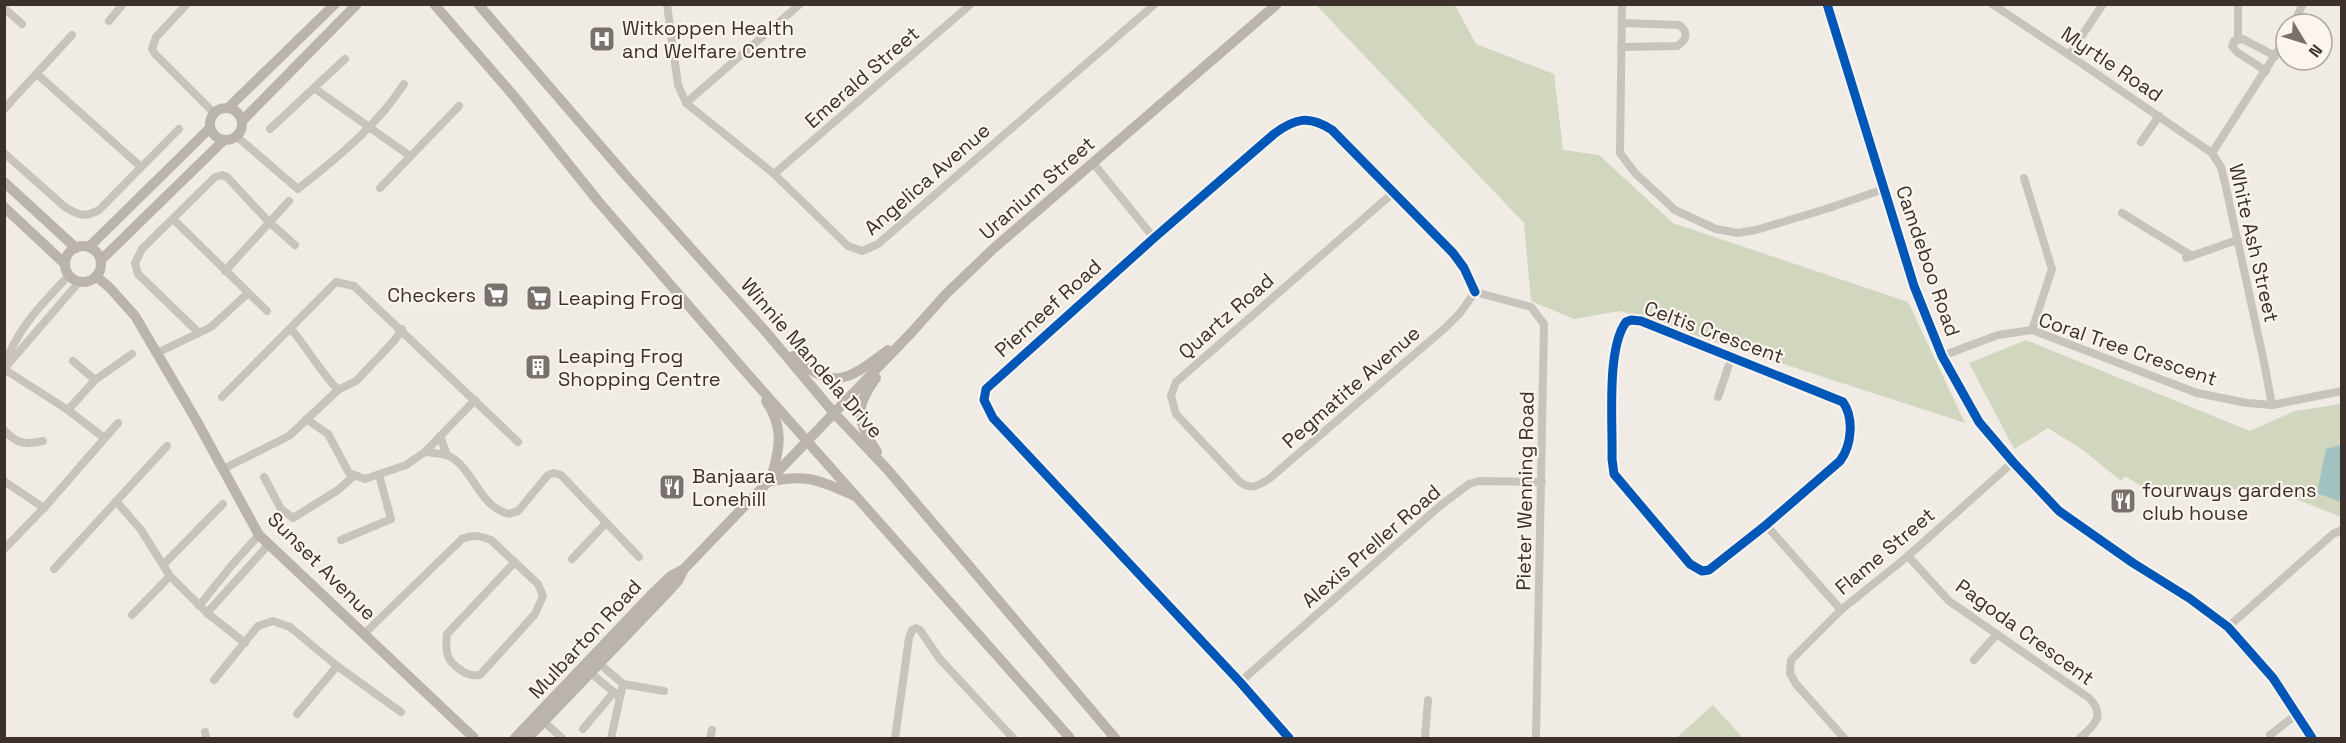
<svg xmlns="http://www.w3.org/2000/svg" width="2346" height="743" viewBox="0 0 2346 743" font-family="'Space Grotesk',sans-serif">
<rect width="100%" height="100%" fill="#f0ebe5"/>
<g fill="#d1d6bf">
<polygon points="1316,5 1455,5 1476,44 1554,74 1563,150 1599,155 1673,223 1908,302 1965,423 1620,311 1574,319 1531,301 1524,223"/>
<polygon points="2026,340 2250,431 2295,411 2341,404 2341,517 2291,497 2219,487 2147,490 2125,476 2121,481 2083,450 2048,428 2014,449 1969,363"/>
<polygon points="1713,705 1743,738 1676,738"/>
</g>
<polygon fill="#a1c2c1" points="2341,445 2342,445 2341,502 2317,493 2326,449"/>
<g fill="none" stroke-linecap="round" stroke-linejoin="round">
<g stroke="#c9c3be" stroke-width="8">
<polyline points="187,4 156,37 152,49 155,54 214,113"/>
<polyline points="667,4 678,85 686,103 774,174 848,246 862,251 878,244 1155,4"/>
<polyline points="1622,4 1620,153 1635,173 1675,210 1716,229 1738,233 1756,230 1829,208 1884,189"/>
<polyline points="1827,4 1914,286 1942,356 1979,422 2013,462 2059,511 2133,563 2189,598 2228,627 2273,678 2312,738"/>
<polyline points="1992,4 2069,55 2212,153"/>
<polyline points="4,8 22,24"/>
<polyline points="109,21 123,4"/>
<polyline points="2293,24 2303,4"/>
<polyline points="2238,39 2238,4"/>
<path d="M1621,47L1677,46C1687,40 1689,32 1679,25L1622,23"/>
<polyline points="2069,55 2103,4"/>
<polyline points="2266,71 2237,52 2232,46 2234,41 2243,39 2275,56"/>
<polyline points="37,74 141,167"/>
<polyline points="314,88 410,156"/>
<polyline points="686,103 800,4"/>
<polyline points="4,109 72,35"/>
<polyline points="270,129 345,59"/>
<path d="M236,136L298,189C338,157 376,127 404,84"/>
<polyline points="2141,142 2159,116"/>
<path d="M4,153L65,207C78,215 85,218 99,210L179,129"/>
<polyline points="1093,163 1154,238"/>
<polyline points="774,174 971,4"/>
<polyline points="2024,178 2052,269 2032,330"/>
<polyline points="380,188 459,106"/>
<path d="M1394,192L1176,382L1171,396L1176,414L1240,482C1251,490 1258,486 1269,479L1445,328L1460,313L1475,292"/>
<polyline points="2122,213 2192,256"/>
<polyline points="173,219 267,311"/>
<polyline points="2186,258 2237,240"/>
<polyline points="225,271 289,201"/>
<polyline points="1475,292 1531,307 1544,324 1536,738"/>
<path d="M1631,320L1641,321L1843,402C1854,418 1852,445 1840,461L1766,525L1709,570L1702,571L1690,564L1614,474L1612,459C1613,424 1606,349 1626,322Z"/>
<path d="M291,329C308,349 320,371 338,390"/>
<polyline points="199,333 138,274 135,263 142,249 215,177 222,175 227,177 269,222 295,245"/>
<polyline points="157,353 211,327 247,294"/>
<polyline points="1942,356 1998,335 2032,330 2197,393 2247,403 2272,405 2342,391"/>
<polyline points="73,361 95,380"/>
<path d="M5,366C15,330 44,302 69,275"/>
<polyline points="4,369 68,410 103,437"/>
<polyline points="4,369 79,282"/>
<polyline points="222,397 336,282 354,286 518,442"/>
<polyline points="1718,397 1732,356"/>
<polyline points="2272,405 2264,362 2225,183 2221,167 2212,153 2286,38"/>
<polyline points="68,410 95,380 132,354"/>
<polyline points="306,419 328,434 349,473 365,479 406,465 425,452 475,400"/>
<path d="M4,430C17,444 25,445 43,441"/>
<polyline points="440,436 447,455"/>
<path d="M425,452C432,453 442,453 449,456C475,470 478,506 509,514L518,511L548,475L554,473L561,475L639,557"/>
<polyline points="223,469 289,436 338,390 356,381 394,341 402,329"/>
<polyline points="264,477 281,509 293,518 338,490 354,476"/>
<polyline points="4,481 44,508"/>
<polyline points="116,501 141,530 170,576 207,613 245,643"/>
<polyline points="1766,525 1841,610"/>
<polyline points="341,540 391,519 379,475"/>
<polyline points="4,549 44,508 118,423"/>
<path d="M1908,556L1949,601L2089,698C2106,715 2095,725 2080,738"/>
<polyline points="572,559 606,523"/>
<polyline points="163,565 223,504"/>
<polyline points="54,569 167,446"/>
<polyline points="199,606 231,566 259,535"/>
<polyline points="207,613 269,544"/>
<polyline points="132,615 170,576"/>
<polyline points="2228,627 2333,534 2342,530"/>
<path d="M364,634L462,539C473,534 481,536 491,540L538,584L543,596L535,614L480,675C473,676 468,675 462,671C446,661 445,652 447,634L515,562"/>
<polyline points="1974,660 1997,634"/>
<polyline points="600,664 623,684 664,691"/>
<polyline points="591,673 617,695"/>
<polyline points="214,680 258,626 273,621 290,627 337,666 401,712"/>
<polyline points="1240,682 1441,505 1469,484 1479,481 1542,482"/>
<polyline points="297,714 337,666"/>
<polyline points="544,722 562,738"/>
<polyline points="583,729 614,692"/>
<polyline points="205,732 206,738"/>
<polyline points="2270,735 2297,714"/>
<polyline points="611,738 623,684"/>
<polyline points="710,738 712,730"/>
<polyline points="895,738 909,638 912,630 916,628 920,630 939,658 1013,738"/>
<path d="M1289,738L1240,682L993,418L984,400L986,389L1154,238L1274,134C1295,118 1309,115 1332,130L1453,253L1464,268L1475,292"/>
<polyline points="1425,738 1428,700"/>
<polyline points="1844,738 1796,684 1790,673 1791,660 1841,610 1908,556 2013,462"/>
</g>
<g stroke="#bab3ae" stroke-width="10">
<polyline points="434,4 513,95 598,201 745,371 1070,738"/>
<polyline points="478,4 628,178 766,332 834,413 887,469 1115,738"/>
<polyline points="228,108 335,4"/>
<circle cx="226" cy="124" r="16"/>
<polyline points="242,121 357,4"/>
<polyline points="4,182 76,248"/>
<polyline points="4,207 65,264"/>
<circle cx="83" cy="264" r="18"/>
<polyline points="89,247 210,128"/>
<polyline points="101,260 224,140"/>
<polyline points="96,276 110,288 135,316 195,418 259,535 474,738"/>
<path d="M793,356C834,393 849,379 888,350"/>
<path d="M876,378C853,409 857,420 877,452"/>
<path d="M766,401C784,427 780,447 772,475"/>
<path d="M767,482C807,473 819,480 855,496"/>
<polyline points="515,738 652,594 671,576 684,569 912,332 946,294 993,249 1277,4"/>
<polyline points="528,738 669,591 678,581 684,569"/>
</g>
<g stroke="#fbf5ee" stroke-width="13">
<g id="cycleway">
<polyline points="1827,4 1914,286 1942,356 1979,422 2013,462 2059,511 2133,563 2189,598 2228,627 2273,678 2312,738"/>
<path d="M1631,320L1641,321L1843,402C1854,418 1852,445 1840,461L1766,525L1709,570L1702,571L1690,564L1614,474L1612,459C1613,424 1606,349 1626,322Z"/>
<path d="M1289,738L1240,682L993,418L984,400L986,389L1154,238L1274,134C1295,118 1309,115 1332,130L1453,253L1464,268L1475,292"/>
</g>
</g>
<use href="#cycleway" stroke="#0057b8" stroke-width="9"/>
</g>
<defs>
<g id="hospital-square" transform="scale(1.35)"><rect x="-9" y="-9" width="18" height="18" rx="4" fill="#7a716c" stroke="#fbf5ee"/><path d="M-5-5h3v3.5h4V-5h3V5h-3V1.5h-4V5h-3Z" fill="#fff"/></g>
<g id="supermarket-square" transform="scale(1.35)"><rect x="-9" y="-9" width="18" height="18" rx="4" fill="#7a716c" stroke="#fbf5ee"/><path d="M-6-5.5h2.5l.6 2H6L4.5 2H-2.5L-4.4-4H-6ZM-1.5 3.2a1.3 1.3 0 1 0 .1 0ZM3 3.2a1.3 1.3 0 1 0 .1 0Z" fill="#fff"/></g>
<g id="building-square" transform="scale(1.35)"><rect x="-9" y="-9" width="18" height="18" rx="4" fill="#7a716c" stroke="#fbf5ee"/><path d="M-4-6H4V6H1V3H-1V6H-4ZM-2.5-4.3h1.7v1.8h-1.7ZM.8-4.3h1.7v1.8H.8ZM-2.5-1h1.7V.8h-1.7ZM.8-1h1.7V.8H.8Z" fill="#fff"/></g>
<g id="restaurant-square" transform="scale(1.35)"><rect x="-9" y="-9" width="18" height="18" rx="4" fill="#7a716c" stroke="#fbf5ee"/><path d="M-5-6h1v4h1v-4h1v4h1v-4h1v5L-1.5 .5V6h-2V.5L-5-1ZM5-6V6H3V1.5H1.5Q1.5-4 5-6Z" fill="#fff"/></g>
</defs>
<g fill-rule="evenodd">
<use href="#hospital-square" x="602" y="39"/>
<use href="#supermarket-square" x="496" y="295"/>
<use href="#supermarket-square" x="539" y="298"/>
<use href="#building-square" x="538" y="367"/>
<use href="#restaurant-square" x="672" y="487"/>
<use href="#restaurant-square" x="2123" y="501"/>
</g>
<g text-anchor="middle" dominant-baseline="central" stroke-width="4.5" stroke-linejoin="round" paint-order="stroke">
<g font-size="20" fill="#3b302b" stroke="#fbf5ee" text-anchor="start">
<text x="622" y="28">Witkoppen Health<tspan x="622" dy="23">and Welfare Centre</tspan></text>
<text x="476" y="295" text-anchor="end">Checkers</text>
<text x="558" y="298">Leaping Frog</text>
<text x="558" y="356">Leaping Frog<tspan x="558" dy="23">Shopping Centre</tspan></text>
<text x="692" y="476">Banjaara<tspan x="692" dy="23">Lonehill</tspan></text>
<text x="2142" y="490">fourways gardens<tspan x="2142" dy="23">club house</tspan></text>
</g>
<g font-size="20" fill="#3b302b" stroke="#fbf5ee">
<text transform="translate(2112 64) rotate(34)">Myrtle Road</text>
<text transform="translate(862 77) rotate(-41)">Emerald Street</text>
<text transform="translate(927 179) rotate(-41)">Angelica Avenue</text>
<text transform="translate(1037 188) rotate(-41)">Uranium Street</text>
<text transform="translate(2254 243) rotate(77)">White Ash Street</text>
<text transform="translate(1928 261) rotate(71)">Camdeboo Road</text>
<text transform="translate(1048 308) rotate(-42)">Pierneef Road</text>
<text transform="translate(1226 316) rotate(-41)">Quartz Road</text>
<text transform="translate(1714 332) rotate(20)">Celtis Crescent</text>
<text transform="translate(2128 349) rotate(19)">Coral Tree Crescent</text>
<text transform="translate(812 358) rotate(49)">Winnie Mandela Drive</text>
<text transform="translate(1351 387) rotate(-41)">Pegmatite Avenue</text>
<text transform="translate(1525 491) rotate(-89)">Pieter Wenning Road</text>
<text transform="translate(1371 546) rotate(-41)">Alexis Preller Road</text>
<text transform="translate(1885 551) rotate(-40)">Flame Street</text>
<text transform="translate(322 566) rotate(45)">Sunset Avenue</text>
<text transform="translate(2025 632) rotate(36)">Pagoda Crescent</text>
<text transform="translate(585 639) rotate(-47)">Mulbarton Road</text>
</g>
</g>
<rect width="2346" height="743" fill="none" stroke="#3b302b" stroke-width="12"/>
<g transform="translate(2304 42) rotate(128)"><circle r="28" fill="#fbf5ee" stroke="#aea6a0" stroke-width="1.5"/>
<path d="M0-4.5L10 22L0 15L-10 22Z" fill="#7a716c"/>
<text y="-9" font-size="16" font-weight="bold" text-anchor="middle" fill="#3b302b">N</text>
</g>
</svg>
